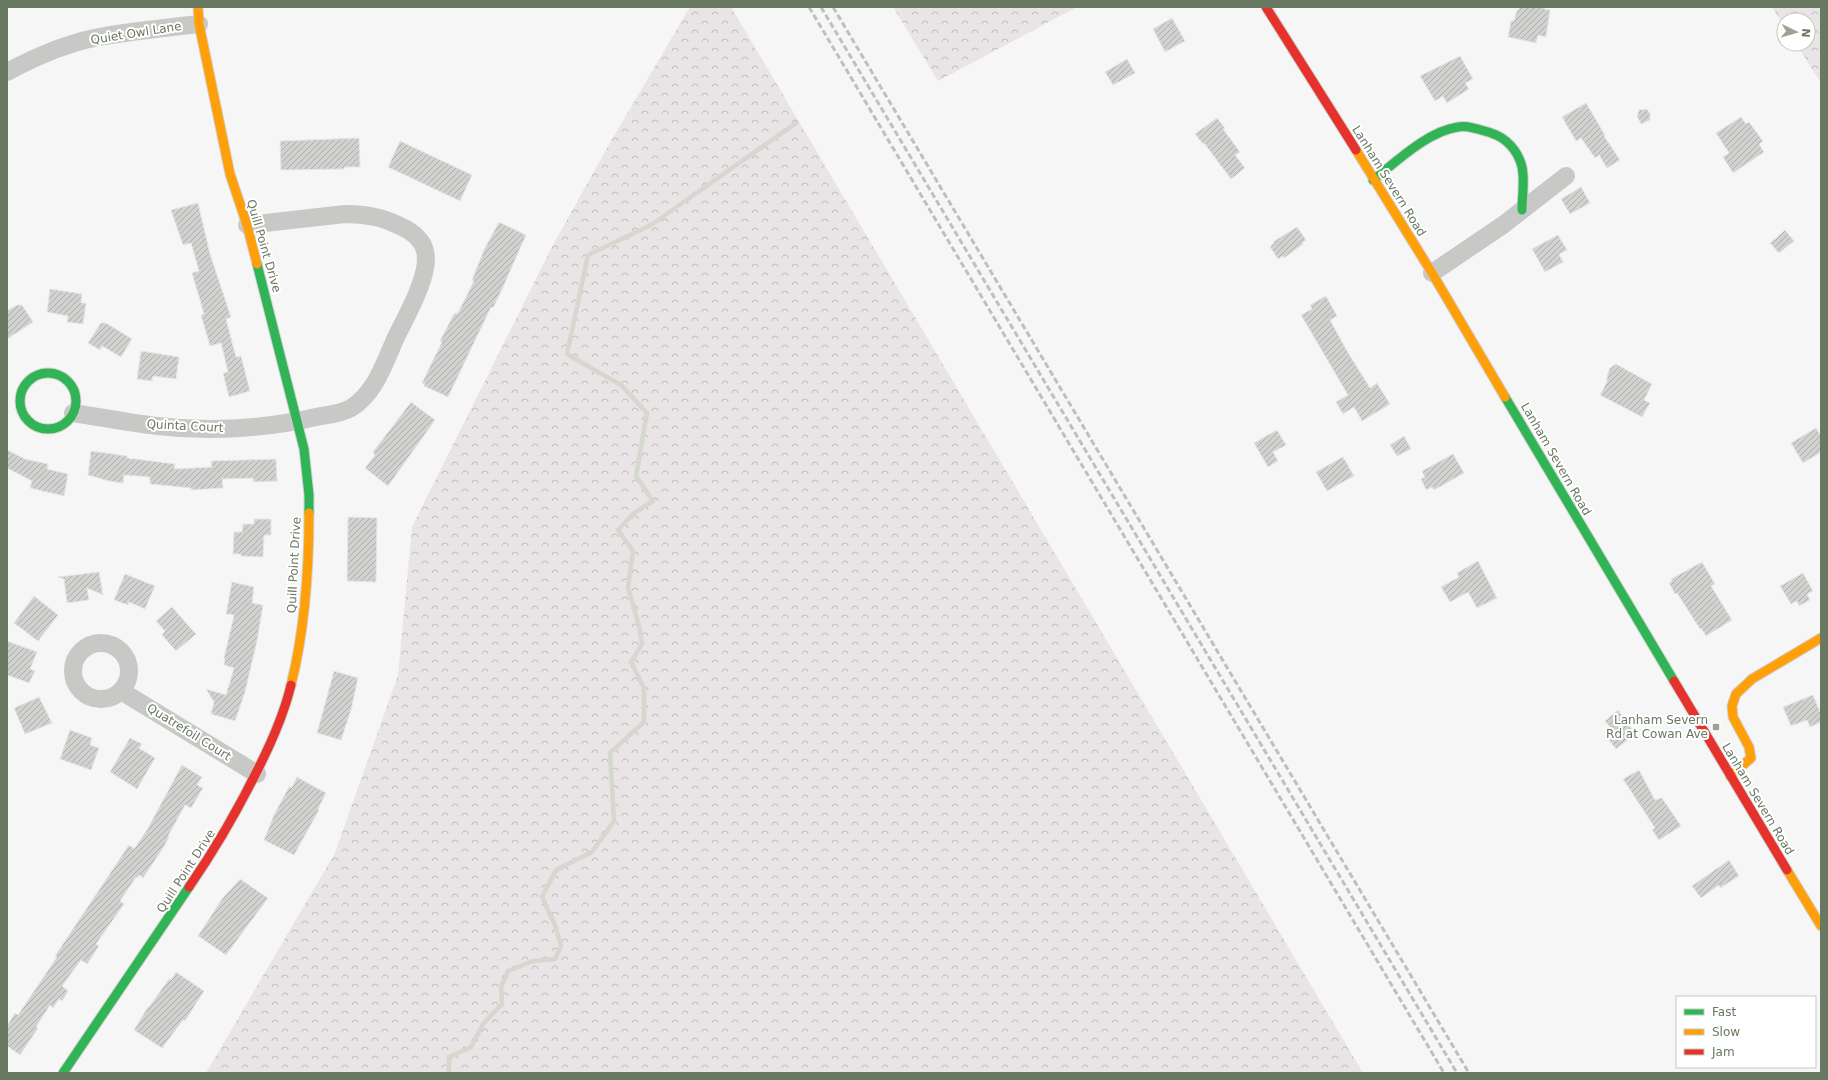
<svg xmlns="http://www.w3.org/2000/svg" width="1828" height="1080" font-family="'DejaVu Sans',sans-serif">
	<defs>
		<pattern id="forest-crowns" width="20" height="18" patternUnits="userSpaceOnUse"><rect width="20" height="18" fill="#e9e4e6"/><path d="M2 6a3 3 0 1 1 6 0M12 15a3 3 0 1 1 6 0" fill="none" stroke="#c1bebe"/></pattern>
		<pattern id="building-hatch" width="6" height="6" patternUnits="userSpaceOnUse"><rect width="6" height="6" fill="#d1d2d0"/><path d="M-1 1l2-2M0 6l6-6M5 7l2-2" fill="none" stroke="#aeafac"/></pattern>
	</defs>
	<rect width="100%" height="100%" fill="#f6f6f6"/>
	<path fill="url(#forest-crowns)" d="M690,7h41l632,1066h-1157l129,-220 63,-178 14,-148 141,-282 58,-104z
		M893,7h184l-139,74z
		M1772,7h49v76l-25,-39h12v-24h-24v6z"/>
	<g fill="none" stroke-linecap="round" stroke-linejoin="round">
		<path stroke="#d4d8ce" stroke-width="4.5" d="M449,1073v-16l22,-10 12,-23 19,-20 -1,-17 7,-16 25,-10 22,-2 6,-13 -6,-21 -13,-28 14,-27 36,-18 22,-31 -4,-68 34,-31v-34l-13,-26 11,-18 -3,-18 -11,-39 5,-36 -15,-21 16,-17 19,-12 -17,-25 11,-63 -26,-28 -54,-31 21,-99 63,-30 145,-102"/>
	</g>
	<path fill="url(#building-hatch)" stroke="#e6e6e6" d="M1519,7h26l-1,2 6,1 -4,27 -8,-2 -2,8 -28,-6 3,-16h3l3,-11h2z
		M1172,18l13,23 -20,11 -12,-23z
		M1460,56l13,23 -8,4 4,6 -22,14 -4,-7 -8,5 -15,-25z
		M1127,59l8,14 -22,12 -8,-13z
		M1586,103l19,32 -1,1 16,24 -13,8 -8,-13 -4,3 -14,-20 -5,3 -14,-24z
		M1647,109l3,5v6l-9,4 -4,-8 2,-6z
		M1741,117l5,7 3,-2 14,19 -4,3 5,8 -31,21 -10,-16 6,-4 -13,-20z
		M1217,118l8,10 -2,1 17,23 -5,3 10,13 -14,11 -27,-36 -1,1 -8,-10z
		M359,138l1,29h-15l-1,2 -63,1 -1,-29z
		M400,141l72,34 -12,26 -72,-34z
		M1581,187l9,16 -20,11 -9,-15z
		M198,203l12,51 21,63 -5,2 10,38 5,-1 9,35 -21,6 -6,-24 5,-1 -7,-29 -11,3 -9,-31 3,-1 -12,-41 7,-2 -8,-28 -8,2 -12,-35z
		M499,222l27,13 -23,52 -10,21 -2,-1 -43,90 -24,-11 1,-2 -3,-1 20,-41 -2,-1 14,-27 4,-1 16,-32 -2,-1 12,-30z
		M1297,227l9,13 -4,3 1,1 -19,14 -1,-2 -5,3 -8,-12 4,-4 -1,-1z
		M1785,230l9,11 -15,12 -9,-10z
		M1558,235l9,15 -8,4 4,8 -18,10 -13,-23z
		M50,289l32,5 -1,9h5l-3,21 -16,-2 1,-6 -21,-4z
		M1326,296l11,20 -7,4 17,31 23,37 7,-5 13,21 -28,17 -8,-14 -11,7 -7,-12 12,-7 -47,-80 11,-6 -2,-4z
		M17,305h5l11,17 -26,17v-28z
		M101,323h5l26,16 -11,18 -19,-11 -2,4 -12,-7z
		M141,351l38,6 -3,22 -23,-3 -1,5 -15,-2z
		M1616,364l36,20 -8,16 6,3 -8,14 -42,-22 7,-13v-6l3,-8z
		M411,402l24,18 -47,66 -23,-18 10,-13 -2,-3z
		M1816,428l5,8v16l-18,11 -12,-20z
		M1277,430l9,15 -13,7 5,9 -10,6 -14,-24z
		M1404,436l7,13 -14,7 -7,-11z
		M7,450l18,9 23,5 -1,5 21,5 -4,22 -34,-8 2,-7 -25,-13z
		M91,451l36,5v2l48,6 -1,5 38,-2 -1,-6 65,-2 1,22 -24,1v-4l-31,1 1,9 -32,2v-2l-41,-4v-7l-26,-2 -1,8 -14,-2 -21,-6z
		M1453,454l11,19 -30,17 -2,-3 -6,3 -5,-11 4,-2 -3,-6z
		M1343,457l11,19 -27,15 -11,-19z
		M348,517l29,1 -1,64 -29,-1z
		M254,519h17v16h-7l-1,22 -22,-1v-2h-8l1,-22h8l1,-8h11z
		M1478,561l19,37 -20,10 -9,-16 -18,10 -9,-15 18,-10 -2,-4z
		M1702,562l13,22 -4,2 21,34 -26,16 -5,-8 -1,1 -23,-36 -2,1 -6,-11 3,-2 -1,-2z
		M99,572l4,23 -16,-7 2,12 -22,3 -3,-24 -6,-2z
		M1803,573l10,18 -6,3 3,6 -11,6 -2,-5 -6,3 -11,-18z
		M125,574l30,12 -10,23 -16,-7 -1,3 -14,-5z
		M232,582l22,5 -2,16 11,2 -6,36 -12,51 -10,29 -24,-7 3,-12 -8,-13 20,6 8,-27 -10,-3 1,-6 -1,-1 10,-43 -8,-1z
		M34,596l24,19 -20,26 -24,-18z
		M172,607l24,27 -20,17 -14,-16 3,-4 -9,-10z
		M7,641l30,11 -7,17 5,2 -6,12 -22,-8z
		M334,671l24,7 -7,32 -10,30 -24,-7z
		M1813,695l8,19v8l-11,5 -3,-7 -16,6 -8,-19z
		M39,697l13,26 -27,11 -11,-26z
		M1618,710l16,22 -6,5 1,2 -13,10 -10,-13 4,-4 -2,-2 3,-2 -6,-7z
		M70,730l22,8 -2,7 9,3 -8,22 -31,-11z
		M130,738l12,6 -3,4 16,10 -18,31 -27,-17z
		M182,765l20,12 -5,8 6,3 -12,20 -6,-3 -17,31 1,1 -6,11 -20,30 -4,-3 -2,3 -1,-1 -16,24 4,3 -28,40 3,2 -12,18 -6,-4 -19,26 6,5 -6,10 -3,-2 -6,9 -3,-3 -14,22 2,1 -18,27 -13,-9v-20l8,-13 3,2 39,-58 -2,-1 74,-111 5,4 13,-19z
		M1639,770l16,30 7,-2 19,28 -22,14 -7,-10 3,-2 -32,-49z
		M297,777l29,16 -8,16 1,1 -25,45 -30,-15 10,-25 15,-28h3z
		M1729,860l10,16 -19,12 -1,-3 -18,13 -9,-12z
		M240,879l28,19 -42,57 -28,-19 24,-37z
		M176,972l28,19 -19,30 -2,-1 -21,28 -28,-18 14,-23h1l20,-28 2,1z"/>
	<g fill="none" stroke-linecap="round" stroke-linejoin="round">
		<g stroke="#d2d3d1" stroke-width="11">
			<path id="fast" d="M1373,180c23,-18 55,-49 85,-53 10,-2 23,3 33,6 16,5 27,18 31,34 3,14 0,29 0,43
				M257,264l47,185 5,46v18
				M20 401a28 28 0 1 1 56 0a28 28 0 1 1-56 0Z
				M1505,397l169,284
				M63,1073l126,-186"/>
		</g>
		<g stroke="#d2d3d1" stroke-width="11">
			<path id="slow" d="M198,7l1,17 31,150 17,51 10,39
				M1356,150l76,123 73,124
				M291,685c14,-56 18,-114 18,-172
				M1730,776l21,-18 -2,-11 -16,-30 -1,-11 4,-12 16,-15 69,-41
				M1787,870l34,56"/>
		</g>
		<g stroke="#d2d3d1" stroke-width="11">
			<path id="jam" d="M1266,7l90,143
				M1674,681l113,189
				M189,887c27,-39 50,-79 71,-122 13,-26 24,-51 31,-80"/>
		</g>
		<path stroke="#c8c9c7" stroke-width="18" d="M7,72c28,-15 60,-29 92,-35 33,-6 67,-9 100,-13
			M1432,273l71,-48 63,-49
			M73,413c28,4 56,10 84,13 51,6 108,3 159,-9 10,-2 25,-3 35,-9 25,-15 34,-47 46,-73 10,-20 34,-62 28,-84 -3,-13 -14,-20 -25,-25 -17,-9 -37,-12 -55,-12l-98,11
			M73 671a28 28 0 1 1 56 0a28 28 0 1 1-56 0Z
			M121,691l136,83"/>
		<use href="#fast" stroke="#30b455" stroke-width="9"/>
		<use href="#slow" stroke="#ff9f0a" stroke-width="9"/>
		<use href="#jam" stroke="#e5322d" stroke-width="9"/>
		<path stroke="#bec0bd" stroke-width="3" stroke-dasharray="6 3" stroke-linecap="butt" d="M809,7l635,1066
			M821,7l636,1066
			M833,7l636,1066"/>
	</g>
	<rect fill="#9aa494" stroke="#fff" stroke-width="1.5" x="1712" y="723" width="8" height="8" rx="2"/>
	<g text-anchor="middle" stroke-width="4" stroke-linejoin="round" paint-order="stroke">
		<g font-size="12" fill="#697860" stroke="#fff">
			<text transform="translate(136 33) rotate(-9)" y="4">Quiet Owl Lane</text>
			<text transform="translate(1389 181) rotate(58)" y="4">Lanham Severn Road</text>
			<text transform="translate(264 246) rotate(74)" y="4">Quill Point Drive</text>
			<text transform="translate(185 426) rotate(3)" y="4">Quinta Court</text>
			<text transform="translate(1556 459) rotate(60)" y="4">Lanham Severn Road</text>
			<text transform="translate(294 565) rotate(-87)" y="4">Quill Point Drive</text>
			<text transform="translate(189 732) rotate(32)" y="4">Quatrefoil Court</text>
			<text transform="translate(1758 799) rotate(59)" y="4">Lanham Severn Road</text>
			<text transform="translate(186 871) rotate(-57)" y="4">Quill Point Drive</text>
		</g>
		<g font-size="12" fill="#697860" stroke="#fff" text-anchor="end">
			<text x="1708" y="724">Lanham Severn<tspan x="1708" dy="14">Rd at Cowan Ave</tspan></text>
		</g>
	</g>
	<rect width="1828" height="1080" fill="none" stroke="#697860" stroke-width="16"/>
	<rect x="1676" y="996" width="140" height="72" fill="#ffffff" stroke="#c3c9bf"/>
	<rect x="1684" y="1009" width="20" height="6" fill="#30b455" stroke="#c3c9bf"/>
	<text x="1712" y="1016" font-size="12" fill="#697860">Fast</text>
	<rect x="1684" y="1029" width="20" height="6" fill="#ff9f0a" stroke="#c3c9bf"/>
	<text x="1712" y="1036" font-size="12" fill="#697860">Slow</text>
	<rect x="1684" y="1049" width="20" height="6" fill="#e5322d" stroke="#c3c9bf"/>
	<text x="1712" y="1056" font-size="12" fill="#697860">Jam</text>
	<g transform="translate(1796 32) rotate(95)"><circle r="19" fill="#ffffff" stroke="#c3c9bf"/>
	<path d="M0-3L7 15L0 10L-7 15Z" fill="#9aa494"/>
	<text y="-6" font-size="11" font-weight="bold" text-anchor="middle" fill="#697860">N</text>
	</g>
</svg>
